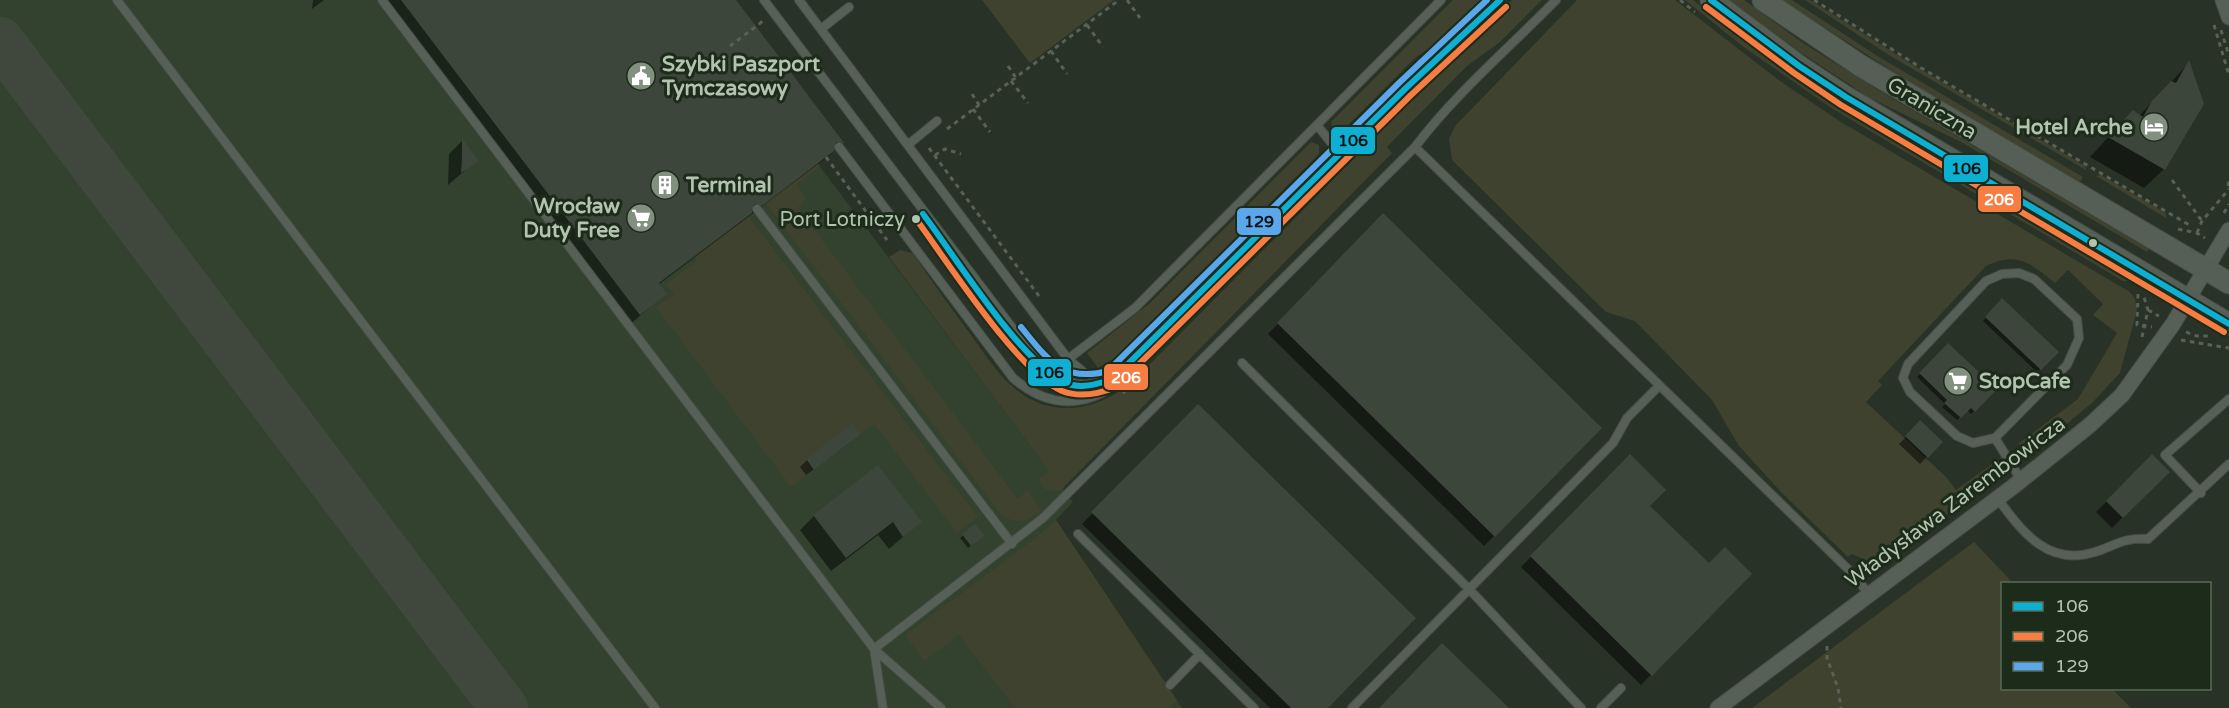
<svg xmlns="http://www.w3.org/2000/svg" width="2229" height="708" font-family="'Varela Round',sans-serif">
	<rect width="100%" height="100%" fill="#293226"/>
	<path fill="#32422e" d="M0,0h736l108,143 -26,21 255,338 -17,18 126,188h-1182z"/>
	<path fill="#3f422e" d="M982,0h132l-84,63z
		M1453,0h33l-32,32 -38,25 -73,73 -5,2 -6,-3 -1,-7z
		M1512,0h30l-42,42 -33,24 -80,81 5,6 -330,336 -6,2 -12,-2 -6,-10 11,-8 -160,-214 11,-7 13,3c18,28 38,55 58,82 14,19 28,42 47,56 37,29 84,18 116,-11z
		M1577,0h98l105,81 61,41 289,170 5,7 2,11 -17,63 -28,30 -55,45 -5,2 -14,-6 60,-45 39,-66 -24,-18 10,-11 -35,-34 -13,13c-25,-20 -37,-32 -69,-17l-108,115 4,4 -16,17 80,75 10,13 36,-26 -1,18 -106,79 -15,1 -18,-8 -4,3 -67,-65 -42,-46 -27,-46 -77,-79 -29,-9 -154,-152 -3,-22 7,-13z
		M1685,0h8l77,60 82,55 278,166h-7l-290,-172 -88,-61z
		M1730,0h14l59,43 80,50 266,156 -2,3 -184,-109 -93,-45 -70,-46z
		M1782,0h10l87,57 204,120 -3,5 -155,-90z
		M1805,0h5l100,63 175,103 1,4 -199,-116z
		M1311,142l8,3v9l-203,203 -18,11 -11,-15 63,-50z
		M818,163l2,3 -23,18 9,15 -8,9 219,290 11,-7 14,19c-13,13 -29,16 -43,2l-233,-309z
		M2101,175l65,38v5l-70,-42z
		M748,216l230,301 -21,16 -83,-109 -13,10 -9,-10 -46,35 8,11 -23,17 -135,-180 18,-13 -8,-10 31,-23 -3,-4z
		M1056,520l121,180 -6,8h-156l-56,-73 -35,26 -19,-26 128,-95z
		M1974,542l39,41 -11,1v104l110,1 19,19h-379z"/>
	<path fill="#0007" d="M313,0h11l-12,9z
		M380,0h354l108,143 -12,12 -172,130 7,9 -38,33z
		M2189,63l-25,106 -20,19 -54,-31 23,-25 26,-16z
		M462,141l15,19 -29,25 1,-31z
		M1383,215l217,213 -116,118 -216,-212z
		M2002,300l54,52 -19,20 -54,-51z
		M1948,345l47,44 -24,25 -4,-4 -10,10 -15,-13 3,-3 -28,-27z
		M1198,406l128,302h-56l-188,-184z
		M1920,423l21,19 -21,22 -21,-20z
		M852,441l-46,34 -6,-8 7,-7z
		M1630,456l18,50 61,59 41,9 -109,111 -120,-118z
		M2152,456l16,16 -56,56 -16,-16z
		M814,516l106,6 -31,27 -11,-14 -47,36 -31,-41z
		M975,526l5,13 -12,9 -8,-10z"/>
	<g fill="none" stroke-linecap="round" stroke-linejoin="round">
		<path stroke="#40483e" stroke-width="48" d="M0,41l504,667"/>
	</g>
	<path fill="#3d463b" d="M401,0h335l108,143 -8,-1 -2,9 -72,55 -8,-2 -2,9 -93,70 8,11 -27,21z
		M2189,60l15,44 -39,66 -57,-33 25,-27 10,7 9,-16 19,-20 5,2z
		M462,138l17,23 -18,12 1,-16z
		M1383,213l219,215 -107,109 -218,-214z
		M2002,298l57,54 -18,18 -56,-53z
		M1948,343l49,46 -22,23 -4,-4 -10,10 -17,-15 3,-3 -28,-27z
		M1198,404l218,214 -88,90h-37l-200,-196z
		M1920,420l23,22 -15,16 -23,-22z
		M852,423l9,11 -47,36 -8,-11z
		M1630,454l36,36 -16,16 25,24 34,33 16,-16 27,27 -100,102 -122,-120z
		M2152,454l18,18 -47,46 -17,-17z
		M878,465l44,57 -19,15 -10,-15 -47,36 -33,-43z
		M975,524l10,12 -14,10 -9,-12z
		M1442,643l67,65h-130z"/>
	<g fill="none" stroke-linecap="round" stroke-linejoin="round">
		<g stroke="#454d44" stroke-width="10">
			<path id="lane" d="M117,0l538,708
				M382,0l492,649 67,59
				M764,0l275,363c24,21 43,27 73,17
				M799,0l269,359 18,15 23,5
				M821,29l28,-22
				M1317,125l23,29
				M909,144l28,-23
				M839,147l174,231c26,23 57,31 89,15l303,-304 95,-89
				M1415,147l436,425 18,22
				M757,209l255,335
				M2019,273l15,6 43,40 2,19 -12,27 -72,73 -22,5 -16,-7 -47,-44 -7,-14 5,-14 78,-83 16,-7z
				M1068,359l67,-51 306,-308
				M1242,363l227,226 112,119
				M1995,438l26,42
				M2201,493l-36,-38 64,-56
				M1997,498c25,33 50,69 98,54 21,-7 30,-15 53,-13l81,-75
				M1078,534l176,174
				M874,649l169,-131 372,-371c41,-54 93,-98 141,-147
				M874,649l9,59
				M1170,685l30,-31
				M1352,708l261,-265 14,-25 32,-32
				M1601,708l20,-20"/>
		</g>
		<g stroke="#454d44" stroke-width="17">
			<path id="street" d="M2223,0l6,17
				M1718,708l296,-222 76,-61 32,-30 51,-71 56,-94"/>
		</g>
		<g stroke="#454d44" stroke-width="23">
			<path id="secondary" d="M1711,0l88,66 47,31 383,227
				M1763,0l98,66 368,217"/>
		</g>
		<path stroke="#596156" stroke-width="3" stroke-dasharray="4.5 4.5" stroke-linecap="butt" d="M1127,0l13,18
			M1680,0l15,12
			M1814,0l109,69 268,157
			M1087,25l16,22
			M2214,25l15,50
			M2221,30l8,26
			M730,46l33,-25
			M1051,51l16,23
			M1008,66l8,12
			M1011,81l17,22
			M972,94l7,11
			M973,109l17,23
			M947,129l172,-129
			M929,148l110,148
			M935,155l10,-6 16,5
			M826,157l61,83
			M2172,180l30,41
			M2228,186l1,-6
			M2224,213l5,-9
			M2178,229l19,4 8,5
			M2197,233l5,-12 27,-32
			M2138,294l-1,31 15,2
			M2148,310l11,6
			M2186,332l11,4h14
			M2142,337l6,-27 -5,-16
			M2181,340l48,8
			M1122,390l6,7
			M1827,646v12l11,30 3,20"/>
		<use href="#lane" stroke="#576056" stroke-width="8"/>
		<use href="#street" stroke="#576056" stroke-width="15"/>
		<use href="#secondary" stroke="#565f55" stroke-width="21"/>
		<g stroke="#1d2c1a" stroke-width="10">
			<path id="bus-1" d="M1711,0l88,66 47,31 383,227
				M923,214c32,42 96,146 141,168 15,8 34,2 49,-3l292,-290 95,-89"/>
		</g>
		<g stroke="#1d2c1a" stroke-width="10">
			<path id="bus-2" d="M1706,7l88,66 47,32 383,227
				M916,219c31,42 102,153 146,172 18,7 37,3 54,-4l295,-292 95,-88"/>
		</g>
		<g stroke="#1d2c1a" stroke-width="10">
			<path id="bus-3" d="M1021,327c27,33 42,56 87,44l291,-288 88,-83"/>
		</g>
		<use href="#bus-1" stroke="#0dafd3" stroke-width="6"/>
		<use href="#bus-2" stroke="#f77d43" stroke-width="6"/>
		<use href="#bus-3" stroke="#5aa8eb" stroke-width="6"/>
	</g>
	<defs>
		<g id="civic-disc" transform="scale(1.5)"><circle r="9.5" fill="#82917f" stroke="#1d2c1a"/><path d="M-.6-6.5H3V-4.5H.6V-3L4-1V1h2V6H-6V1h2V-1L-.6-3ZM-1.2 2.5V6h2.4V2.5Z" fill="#fff"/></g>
		<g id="hotel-disc" transform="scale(1.5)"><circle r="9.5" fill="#82917f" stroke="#1d2c1a"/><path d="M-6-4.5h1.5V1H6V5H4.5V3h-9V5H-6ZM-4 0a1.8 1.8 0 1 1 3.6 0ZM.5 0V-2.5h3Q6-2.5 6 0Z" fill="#fff"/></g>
		<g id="building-disc" transform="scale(1.5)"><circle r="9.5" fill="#82917f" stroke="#1d2c1a"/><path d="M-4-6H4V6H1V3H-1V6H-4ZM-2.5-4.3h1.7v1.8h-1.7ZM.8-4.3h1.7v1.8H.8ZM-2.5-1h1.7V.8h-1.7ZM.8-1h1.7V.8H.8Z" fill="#fff"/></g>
		<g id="supermarket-disc" transform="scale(1.5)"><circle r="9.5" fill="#82917f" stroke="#1d2c1a"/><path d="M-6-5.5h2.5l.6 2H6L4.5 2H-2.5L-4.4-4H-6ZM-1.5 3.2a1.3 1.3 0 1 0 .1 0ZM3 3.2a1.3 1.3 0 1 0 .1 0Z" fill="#fff"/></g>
	</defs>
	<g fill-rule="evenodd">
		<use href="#civic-disc" x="641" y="76"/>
		<use href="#hotel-disc" x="2154" y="127"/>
		<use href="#building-disc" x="665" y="185"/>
		<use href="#supermarket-disc" x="641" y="218"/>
		<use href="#supermarket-disc" x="1958" y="381"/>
	</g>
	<g fill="#b2c4af" stroke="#1d2c1a" stroke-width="2">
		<circle cx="916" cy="219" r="5"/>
		<circle cx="2093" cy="243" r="5"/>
	</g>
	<g text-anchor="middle" stroke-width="6" stroke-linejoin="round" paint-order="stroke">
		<g font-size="20" fill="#b2c4af" stroke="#1d2c1a" text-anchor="end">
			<text x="905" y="226">Port Lotniczy</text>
		</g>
		<g font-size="21" font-weight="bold" fill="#b2c4af" stroke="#1d2c1a" text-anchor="start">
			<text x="662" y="71">Szybki Paszport<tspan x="662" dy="24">Tymczasowy</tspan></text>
			<text x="2133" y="134" text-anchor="end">Hotel Arche</text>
			<text x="686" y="192">Terminal</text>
			<text x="620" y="213" text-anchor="end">Wrocław<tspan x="620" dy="24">Duty Free</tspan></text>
			<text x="1979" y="388">StopCafe</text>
		</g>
		<g font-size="21" fill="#b2c4af" stroke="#1d2c1a">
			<text transform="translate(1932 108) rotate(31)" y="7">Graniczna</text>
			<text transform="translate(1955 502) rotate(-37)" y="7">Władysława Zarembowicza</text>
		</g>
	</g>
	<g stroke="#1d2c1a" stroke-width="2">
		<rect x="1330" y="126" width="46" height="29" rx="6" fill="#0dafd3"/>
		<rect x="1943" y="154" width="46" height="29" rx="6" fill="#0dafd3"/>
		<rect x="1977" y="185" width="45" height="28" rx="6" fill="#f77d43"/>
		<rect x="1236" y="207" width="46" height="29" rx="6" fill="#5aa8eb"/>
		<rect x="1027" y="358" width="45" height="29" rx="6" fill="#0dafd3"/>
		<rect x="1103" y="363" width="46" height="28" rx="6" fill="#f77d43"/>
	</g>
	<g font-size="16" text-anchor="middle" font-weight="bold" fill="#fff">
		<text x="1999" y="205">206</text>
		<text x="1126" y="383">206</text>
	</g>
	<g font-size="16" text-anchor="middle" font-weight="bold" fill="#111">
		<text x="1353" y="146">106</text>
		<text x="1966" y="174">106</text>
		<text x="1259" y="227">129</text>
		<text x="1049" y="378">106</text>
	</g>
	<rect x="2001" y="582" width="210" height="108" fill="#1d2c1a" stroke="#596956" stroke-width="1.5"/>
	<rect x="2013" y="602" width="30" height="9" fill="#0dafd3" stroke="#596956" stroke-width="1.5"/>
	<text x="2055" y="612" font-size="18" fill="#b2c4af">106</text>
	<rect x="2013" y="632" width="30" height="9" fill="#f77d43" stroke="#596956" stroke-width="1.5"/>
	<text x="2055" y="642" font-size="18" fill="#b2c4af">206</text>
	<rect x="2013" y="662" width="30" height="9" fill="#5aa8eb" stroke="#596956" stroke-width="1.5"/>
	<text x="2055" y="672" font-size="18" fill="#b2c4af">129</text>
</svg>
